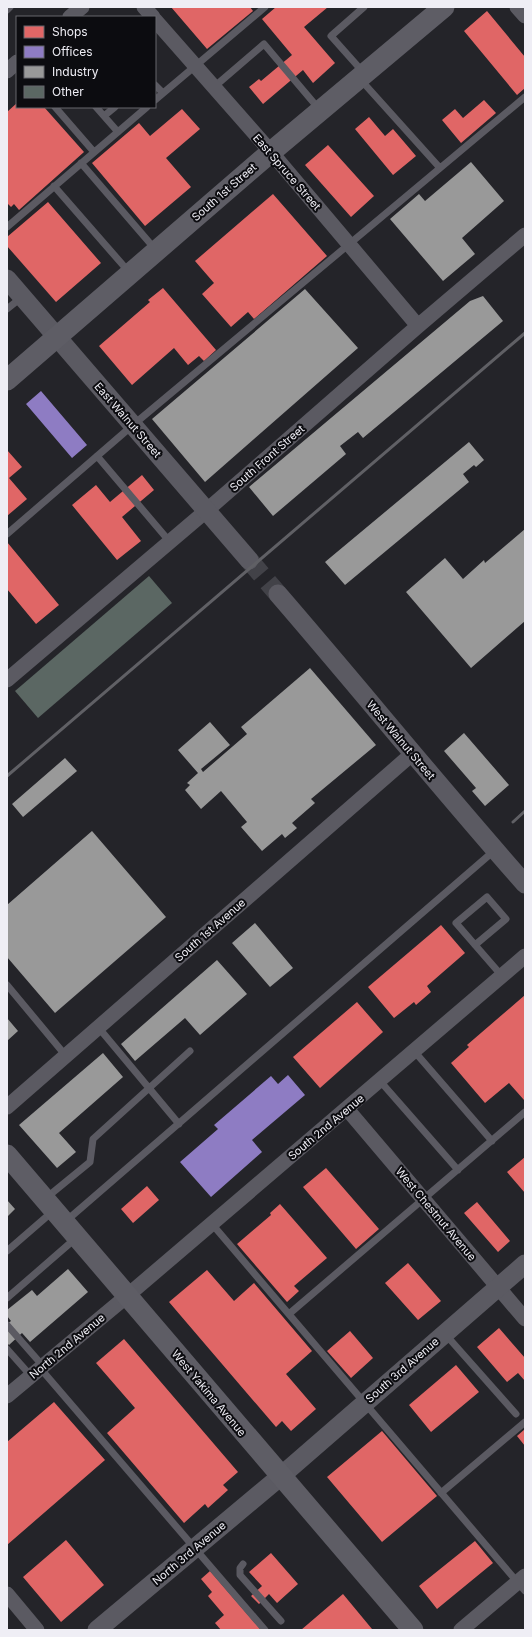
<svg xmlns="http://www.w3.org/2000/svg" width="532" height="1637" font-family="Inter,sans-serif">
	<rect width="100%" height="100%" fill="#242429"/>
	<path fill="#e06666" d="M171,7h79l3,4 -46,38z
		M276,7h52l-24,20 31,36 -22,20 -10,-13 -40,34 -14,-17 10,-8 2,2 31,-26 -30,-36z
		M487,11l38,46v31l-8,7 -53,-64z
		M484,100l12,13 -35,30 -19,-23 13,-11 8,9z
		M17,103v4h27l40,45 -65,58 -5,-6 -3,3 -4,-4v-91z
		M182,109l18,20 -34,29 25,29 -46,39 -53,-63 47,-40 11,13z
		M369,117l16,19 8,-7 23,27 -23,19 -38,-46z
		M328,145l46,51 -23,21 -46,-52z
		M273,194l54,62 -73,63 -6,-7 -17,15 -29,-33 12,-11 -19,-22z
		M48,202l53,61 -45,39 -49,-56v-9z
		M163,288l53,62 -12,11 -5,-5 -11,9 -14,-17 -42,37 -33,-39 51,-44 -2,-2z
		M7,450l15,17 -13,11 18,21 -20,17z
		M142,475l12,15 -32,27 19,24 -24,19 -45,-55 24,-20 14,17z
		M7,542l52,63 -23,19 -29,-35z
		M441,925l24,28 -38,33 4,6 -15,13 -2,-3 -20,16 -26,-31z
		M525,995v104l-1,1 -15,-17 -24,20 -34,-40 18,-16 -2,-2z
		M357,1002l26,30 -63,56 -27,-31z
		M525,1157v36l-18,-21z
		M326,1168l53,61 -23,20 -53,-62z
		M147,1186l12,14 -26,23 -12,-14z
		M477,1202l33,39 -12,11 -34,-39z
		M280,1204l47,54 -33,28 5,5 -12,11 -50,-58 34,-29 -1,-2z
		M408,1263l33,38 -23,19 -33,-37z
		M207,1270l27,31 20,-18 58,68 -26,23 30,35 -25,22 -9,-10 -6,6 -107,-125z
		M499,1328l26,30v23l-7,-8 -11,9 -30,-35z
		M350,1331l23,27 -22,20 -24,-27z
		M124,1339l114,133 -15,13 5,5 -20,18 -3,-4 -21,19 -77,-90 28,-25 -39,-45z
		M456,1365l23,27 -48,40 -22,-27z
		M54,1402l51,58 -98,85v-103z
		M525,1429v17l-8,-10z
		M382,1431l55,65 -55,46 -55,-65z
		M66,1540l38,45 -43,37 -38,-45z
		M475,1541l18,22 -56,46 -18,-23z
		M271,1553l27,31 -21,19 -8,-9 -10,10 -8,-8 11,-10 -13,-14z
		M210,1571l51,59h-40l-6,-7 9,-8 -16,-19 4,-4 -11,-13z
		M343,1594l29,35 -1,1h-70z"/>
	<path fill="#8e7cc3" d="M41,391l46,54 -15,13 -46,-54z
		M288,1075l17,20 -53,45 10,12 -51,45 -31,-35 38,-33 -4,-4 57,-49 7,8z"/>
	<path fill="#999" d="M471,162l33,39 -42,37 13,16 -32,27 -53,-62 29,-25 6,7z
		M305,289l53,59 -153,134 -53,-63z
		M483,296l20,25 -140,117 -5,-6 -18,14 6,8 -73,62 -24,-29 221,-186z
		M469,442l15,18 -8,7 -2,-2 -11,9 6,8 -124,103 -20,-23z
		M525,529v92l-54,47 -65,-76 39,-34 18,21 21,-19 1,3z
		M310,668l66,77 -65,54 4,4 -23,20 5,5 -12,10 -3,-4 -20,17 -21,-24 6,-5 -26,-31 -20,18 -16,-19 5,-5 -3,-2 11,-10 -20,-23 32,-28 20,23 -29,24 2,3 44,-38 -6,-7z
		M464,733l45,52 -24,21 -13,-15 4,-3 -32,-37z
		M65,758l12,13 -54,46 -11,-13z
		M92,831l74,86 -111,96 -48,-56v-52z
		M255,923l38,45 -23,19 -38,-44z
		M217,960l30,34 -47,41 -15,-17 -50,43 -14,-17z
		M7,1018l11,13 -11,10z
		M103,1053l20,24 -64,56 17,19 -19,16 -38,-43z
		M7,1200l8,9 -8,8z
		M68,1269l20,23 -58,50 -8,-9 -13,12 -2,-2v-19l4,-3 -4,-5v-6l25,-20 5,6z"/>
	<path fill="#5b6763" d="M149,576l23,27 -134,115 -23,-27z"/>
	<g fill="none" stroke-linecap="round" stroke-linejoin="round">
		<path stroke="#424248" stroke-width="19" stroke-dasharray="19 10" stroke-linecap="butt" d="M249,560l29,34"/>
		<path stroke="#5b5a62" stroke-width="7" d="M7,10l3,-3
			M363,72l-32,-36 33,-29
			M360,79l80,89
			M155,85l8,8
			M214,87l50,-43 55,65
			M155,100l110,-93
			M55,107l39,45
			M96,107l22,25
			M104,116l11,-9
			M81,163l74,86
			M54,186l75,86
			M7,227l140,-120
			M7,309l15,-12
			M97,456l73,86
			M7,534l126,-109 392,-328
			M475,945l31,-26 -19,-22 -31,26 46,53
			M7,985l59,71
			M98,1027l81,97
			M414,1051l78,90
			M380,1081l78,89
			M46,1198l44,-36 3,-23 97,-88
			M66,1221l429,-371
			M212,1224l313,367
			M7,1251l45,-39
			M7,1298l69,-60
			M289,1314l236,-202
			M7,1325l36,41
			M446,1335l70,79
			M7,1349l24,27
			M40,1368l225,262
			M441,1493l84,-71
			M243,1564l-3,4v7l41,46"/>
		<path stroke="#5b5a62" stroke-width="15" d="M144,7l9,10
			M517,7l8,9
			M70,17l12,-10
			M155,20l116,132 147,174
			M7,71l10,-9
			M7,680l199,-169 212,-185 107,-91
			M7,1107l405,-353
			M347,1109l178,210
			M7,1396l120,-100 398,-340
			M7,1594l30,36
			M461,1630l64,-54"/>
		<path stroke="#5b5a62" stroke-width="19" d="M7,279l242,281
			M278,594c83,96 163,195 247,290
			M97,1630l184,-154 244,-212"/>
		<path stroke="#5e5d65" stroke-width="21" d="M7,380l264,-228 173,-145
			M7,1155l406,475"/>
		<path stroke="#606065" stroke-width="3" d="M7,776l518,-443
			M513,822l12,-11"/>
	</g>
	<g text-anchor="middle" stroke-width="4" stroke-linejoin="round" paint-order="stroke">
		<g font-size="11" fill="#efeef5" stroke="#0c0c10">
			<text transform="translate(287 172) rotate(49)" y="4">East Spruce Street</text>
			<text transform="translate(224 192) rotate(-41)" y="4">South 1st Street</text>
			<text transform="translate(128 420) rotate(49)" y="4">East Walnut Street</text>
			<text transform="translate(267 458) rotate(-41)" y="4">South Front Street</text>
			<text transform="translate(401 740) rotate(50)" y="4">West Walnut Street</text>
			<text transform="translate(210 930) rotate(-41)" y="4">South 1st Avenue</text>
			<text transform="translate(326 1127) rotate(-40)" y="4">South 2nd Avenue</text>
			<text transform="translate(436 1214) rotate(50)" y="4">West Chestnut Avenue</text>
			<text transform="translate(67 1346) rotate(-40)" y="4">North 2nd Avenue</text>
			<text transform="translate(402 1370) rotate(-41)" y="4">South 3rd Avenue</text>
			<text transform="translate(209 1393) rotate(50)" y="4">West Yakima Avenue</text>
			<text transform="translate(189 1553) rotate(-40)" y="4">North 3rd Avenue</text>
		</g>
	</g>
	<rect width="532" height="1637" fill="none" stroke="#efeef5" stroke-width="16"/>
	<rect x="16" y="16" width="140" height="92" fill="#0c0c10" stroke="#67666c"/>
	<rect x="24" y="26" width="20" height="12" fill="#e06666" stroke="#67666c"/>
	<text x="52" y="36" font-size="12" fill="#efeef5">Shops</text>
	<rect x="24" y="46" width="20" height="12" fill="#8e7cc3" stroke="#67666c"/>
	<text x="52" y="56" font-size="12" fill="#efeef5">Offices</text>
	<rect x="24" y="66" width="20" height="12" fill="#999999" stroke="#67666c"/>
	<text x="52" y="76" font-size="12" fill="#efeef5">Industry</text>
	<rect x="24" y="86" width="20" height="12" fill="#5b6763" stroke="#67666c"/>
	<text x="52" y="96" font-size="12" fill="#efeef5">Other</text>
</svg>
